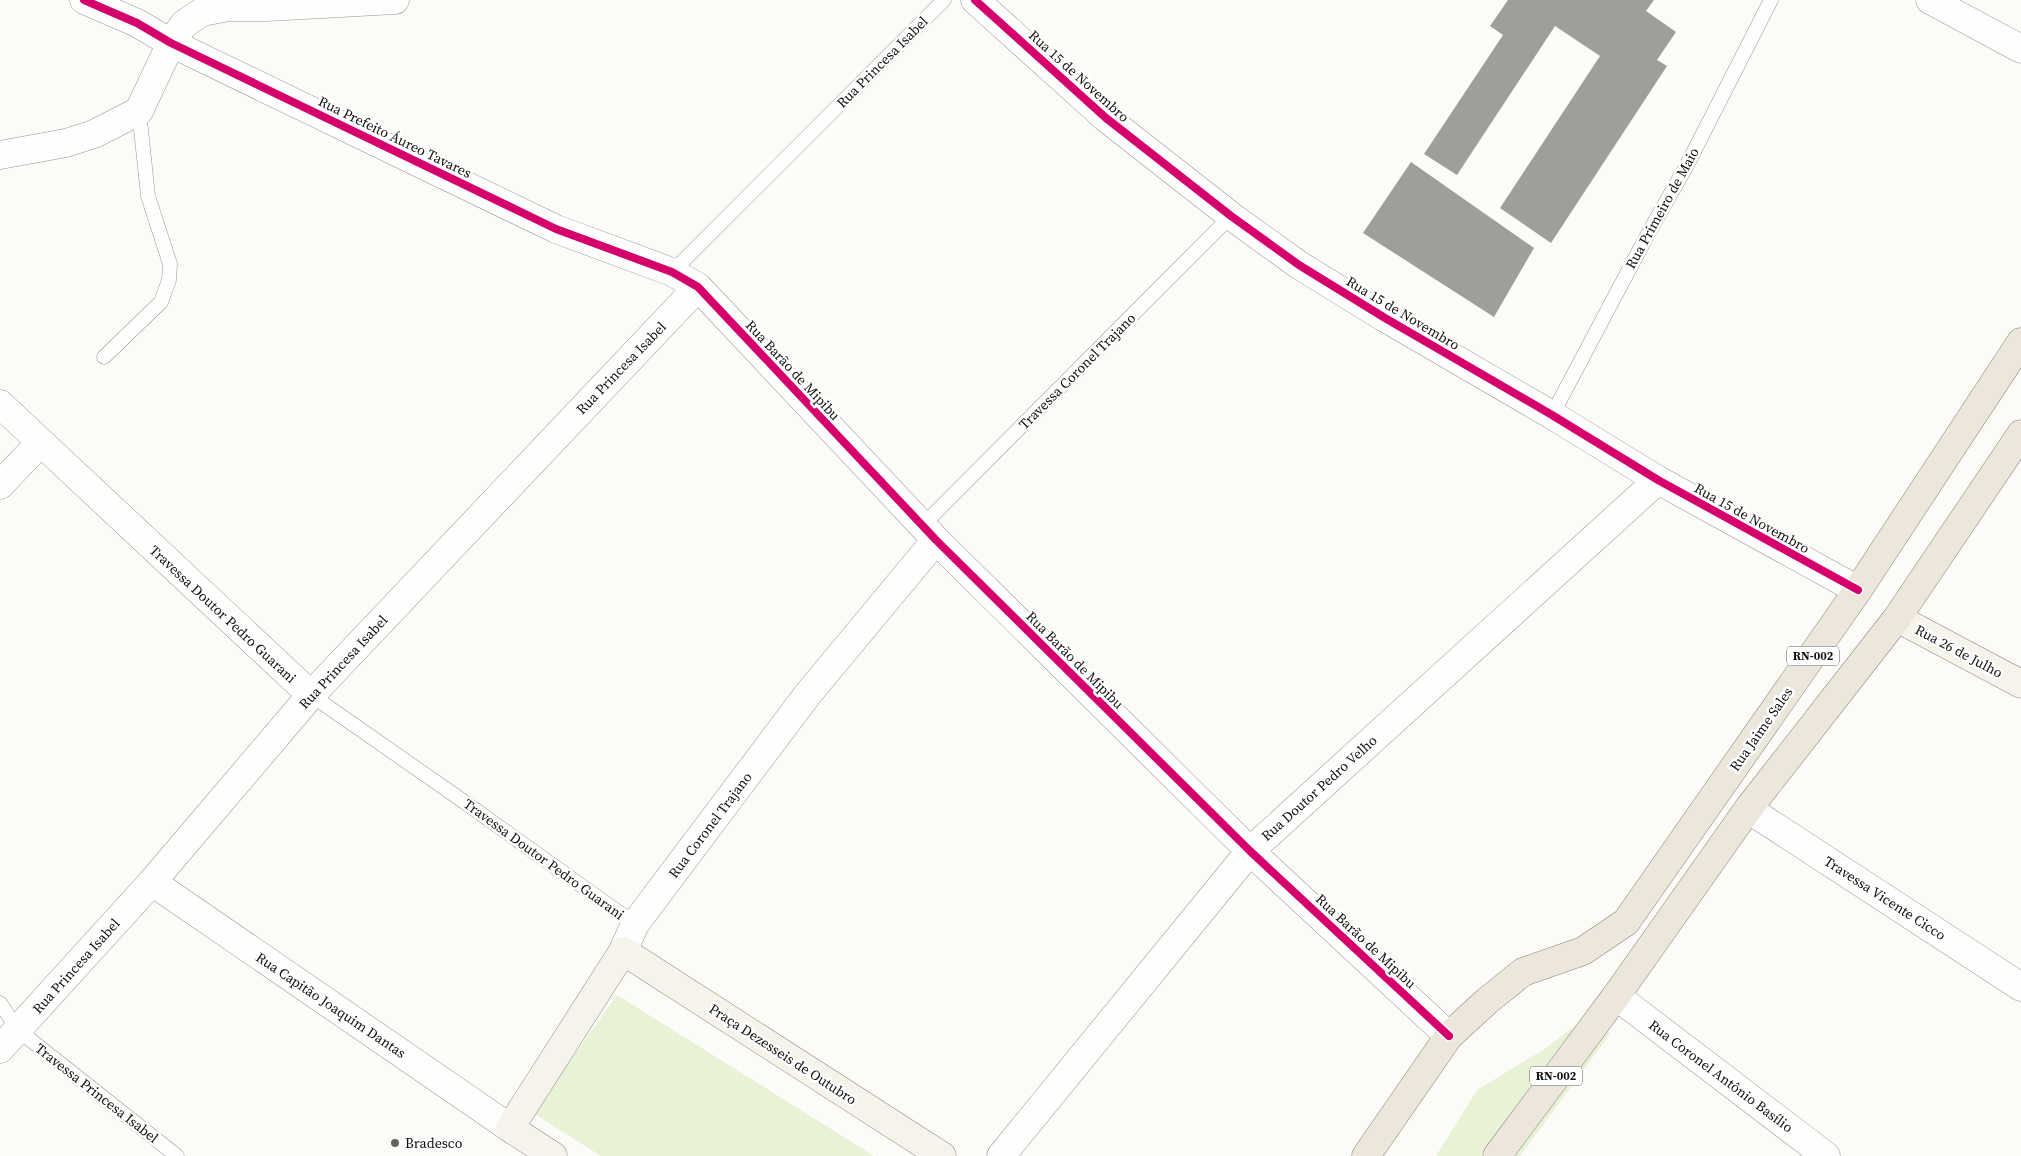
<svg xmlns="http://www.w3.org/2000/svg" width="2021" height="1156" font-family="'Source Serif 4',serif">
	<rect width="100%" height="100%" fill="#fcfbf7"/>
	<path fill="#e8f2d7" d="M617,995l257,161h-273l-68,-43z
		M1588,1016l22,18 -90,122h-84l41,-66 66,-40z"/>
	<path fill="#a09e9b" d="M1508,0h146l-8,11 30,21 -19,28 10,6 -116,177 -51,-35 100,-152 -45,-30 -98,149 -33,-21 79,-119 -13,-9z
		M1411,162l123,86 -40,69 -131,-84z"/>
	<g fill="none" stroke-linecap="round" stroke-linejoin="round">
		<g stroke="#969694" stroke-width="15">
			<path id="lane" d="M672,272l272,-272
				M104,357l57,-55 8,-22 1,-16 -22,-68 -9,-85
				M1552,415l97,-183 38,-67 84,-165
				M922,526l309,-310
				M311,695l152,106 172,123
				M0,1003l18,27 159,126"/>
		</g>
		<g stroke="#969694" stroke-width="29">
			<path id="street" d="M84,0l53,23 34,20 385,186 116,43 26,15 238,253 314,311 199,185
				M975,0l131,118 125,98 68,49 86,53 167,97 106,65 200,110
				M1930,0l91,49
				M0,155l66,-12 28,-9 45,-23 32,-68 13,-19 18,-12 27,-5h38l128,-7
				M0,404l311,291
				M0,485l40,-42
				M1748,809l273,178
				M152,882l358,246
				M623,951l12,-27 173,-230 128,-154
				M1616,996l210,160
				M0,1049l152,-167 159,-187 387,-408
				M1001,1156l249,-305 408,-371"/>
		</g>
		<g stroke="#8d8c8b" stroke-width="29">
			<path id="secondary" d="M1897,618l124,66
				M553,1156l-43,-28 113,-177 319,205"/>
		</g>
		<g stroke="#848381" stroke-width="29">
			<path id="primary" d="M1366,1156l83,-120 38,-35 36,-29 60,-21 43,-29 232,-332 163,-248
				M1497,1156l119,-160 132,-187 149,-191 124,-184"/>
		</g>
		<use href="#lane" stroke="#fffefe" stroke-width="14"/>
		<use href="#street" stroke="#fffefe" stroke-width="28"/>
		<use href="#secondary" stroke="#f6f3eb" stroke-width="28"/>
		<use href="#primary" stroke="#ede7db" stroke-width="28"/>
		<g stroke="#fff" stroke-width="11">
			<path id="cycleway" d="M84,0l53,23 34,20 385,186 116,43 26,15 238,253 314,311 199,185
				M975,0l131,118 125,98 68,49 86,53 167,97 106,65 200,110"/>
		</g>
		<use href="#cycleway" stroke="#d6006c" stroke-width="8"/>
	</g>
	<circle fill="#636261" stroke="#fff" stroke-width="2" cx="395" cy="1143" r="5"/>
	<g text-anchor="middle" stroke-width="5" stroke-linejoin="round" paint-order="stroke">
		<g fill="#fff" stroke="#585858" stroke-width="1">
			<rect x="1787" y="646.5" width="52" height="19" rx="4"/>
			<rect x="1530" y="1066.5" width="52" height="19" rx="4"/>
		</g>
		<g font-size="12" font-weight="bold" fill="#101010">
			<text x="1813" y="660">RN-002</text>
			<text x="1556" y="1080">RN-002</text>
		</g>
		<g font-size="14" fill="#101010" stroke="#fff">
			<text transform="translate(882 62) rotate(-45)" y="5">Rua Princesa Isabel</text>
			<text transform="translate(1079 76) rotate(42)" y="5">Rua 15 de Novembro</text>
			<text transform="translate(395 137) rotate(26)" y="5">Rua Prefeito Áureo Tavares</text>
			<text transform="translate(1662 208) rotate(-61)" y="5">Rua Primeiro de Maio</text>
			<text transform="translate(1403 313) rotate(31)" y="5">Rua 15 de Novembro</text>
			<text transform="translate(621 368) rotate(-46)" y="5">Rua Princesa Isabel</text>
			<text transform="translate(793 370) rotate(47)" y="5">Rua Barão de Mipibu</text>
			<text transform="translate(1077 371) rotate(-45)" y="5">Travessa Coronel Trajano</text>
			<text transform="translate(1752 518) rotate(29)" y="5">Rua 15 de Novembro</text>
			<text transform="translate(223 614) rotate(43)" y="5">Travessa Doutor Pedro Guarani</text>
			<text transform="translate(1959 651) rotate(28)" y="5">Rua 26 de Julho</text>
			<text transform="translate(1075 660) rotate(45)" y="5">Rua Barão de Mipibu</text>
			<text transform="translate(343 662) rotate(-47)" y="5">Rua Princesa Isabel</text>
			<text transform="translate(1761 729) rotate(-55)" y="5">Rua Jaime Sales</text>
			<text transform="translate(1319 788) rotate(-42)" y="5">Rua Doutor Pedro Velho</text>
			<text transform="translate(710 825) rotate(-53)" y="5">Rua Coronel Trajano</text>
			<text transform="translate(544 859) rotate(36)" y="5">Travessa Doutor Pedro Guarani</text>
			<text transform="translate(1885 898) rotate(33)" y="5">Travessa Vicente Cicco</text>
			<text transform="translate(1366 941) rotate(43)" y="5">Rua Barão de Mipibu</text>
			<text transform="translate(76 966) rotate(-48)" y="5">Rua Princesa Isabel</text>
			<text transform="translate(331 1005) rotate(34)" y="5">Rua Capitão Joaquim Dantas</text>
			<text transform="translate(783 1054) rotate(33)" y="5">Praça Dezesseis de Outubro</text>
			<text transform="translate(1721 1076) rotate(37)" y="5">Rua Coronel Antônio Basílio</text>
			<text transform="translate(97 1093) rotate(38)" y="5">Travessa Princesa Isabel</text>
		</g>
		<g font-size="14" fill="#101010" stroke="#fff" text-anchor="start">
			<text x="405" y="1148">Bradesco</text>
		</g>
	</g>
</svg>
